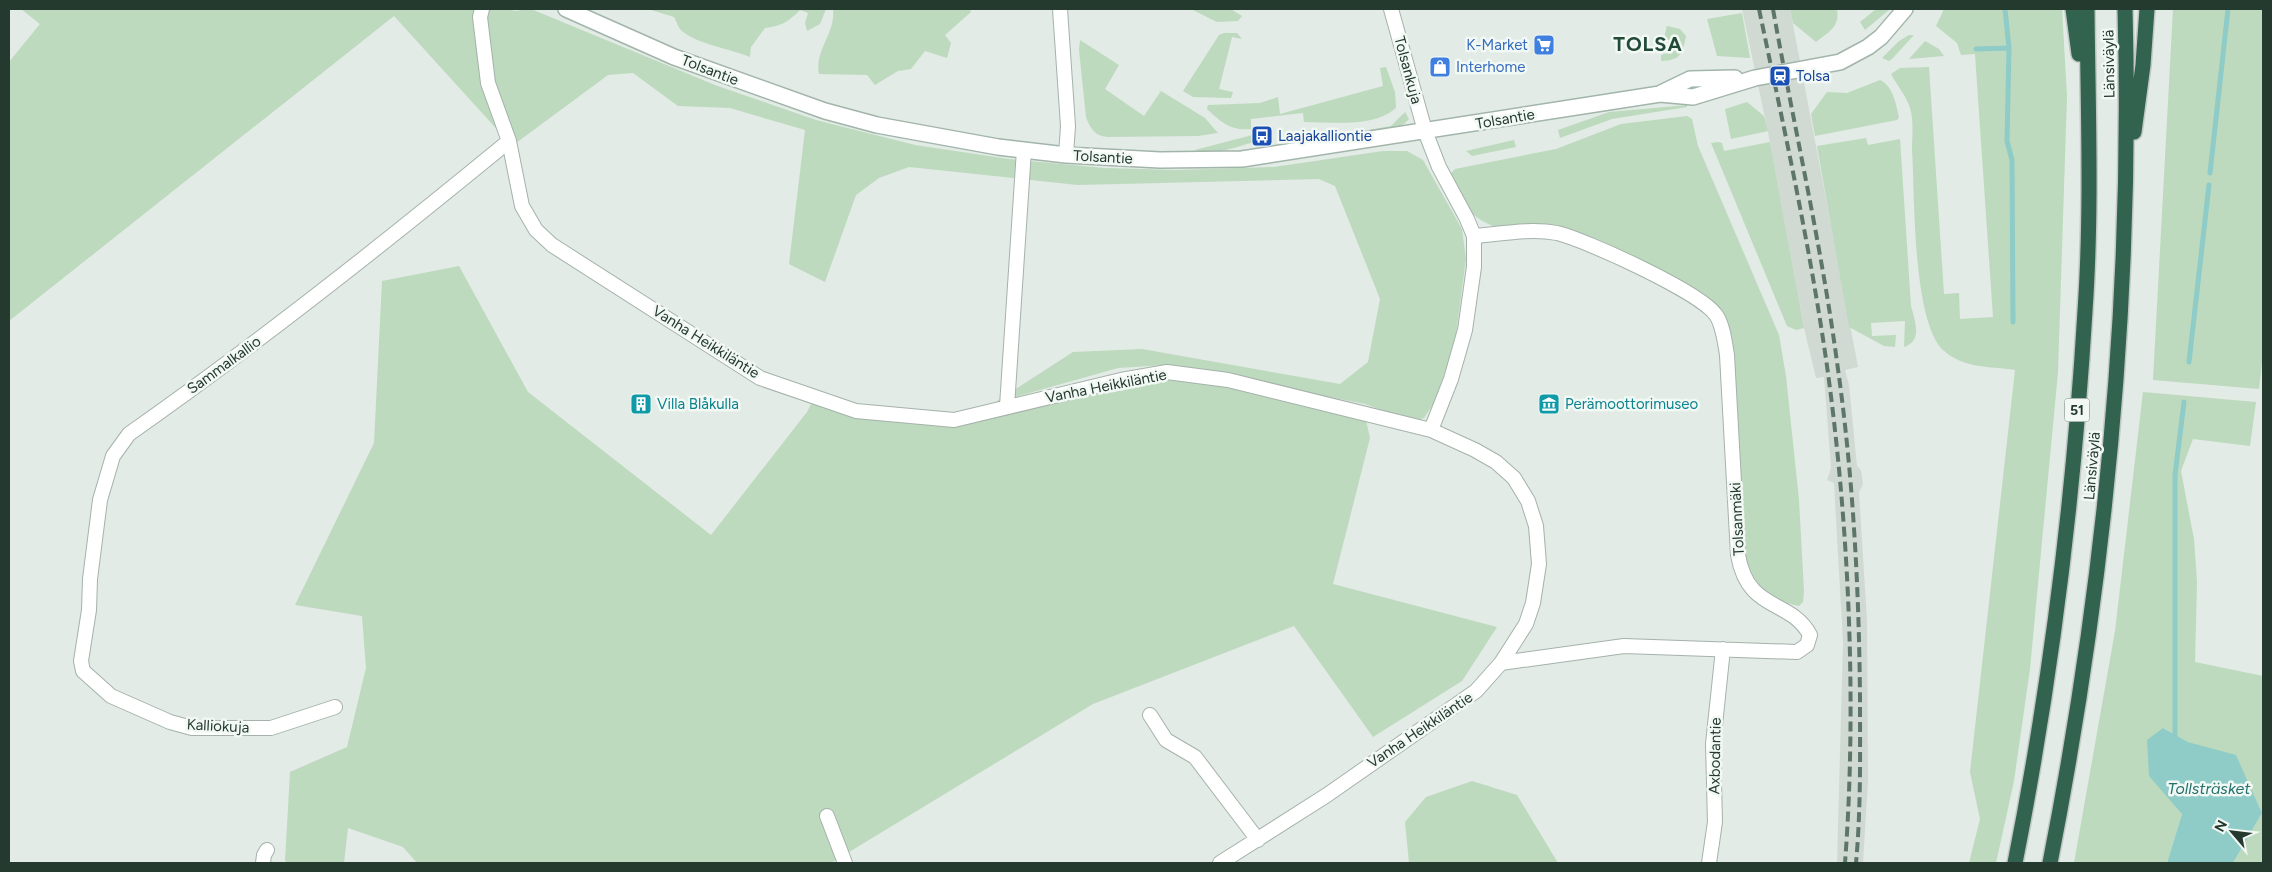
<svg xmlns="http://www.w3.org/2000/svg" width="2272" height="872" font-family="Figtree,sans-serif">
	<rect width="100%" height="100%" fill="#e2ebe5"/>
	<path fill="#d0dad3" d="M1742,9h48l68,358 -13,3 4,15 8,81 4,4 2,14 -4,8 8,128 1,161 -5,82h-26l6,-221 -9,-159 -7,-3 4,-12 -7,-91 -8,1 -12,-50 -34,-186z"/>
	<path fill="#bddabe" d="M21,9h489l4,2 17,-2 184,76 101,35 99,25 94,14 96,9 72,2 97,-3 109,-16h24l16,9 39,69 4,30 -11,83 -21,61 -10,15 -7,2 -14,-2 -38,-14 -200,-39 -47,3 -124,35 79,-51 69,-3 198,35 28,-22 12,-63 -45,-113 -16,-7 -241,6 -169,-18 -30,11 -23,17 -31,87 -36,-18 16,-134 -75,-22 -52,-2 -45,-33 -25,2 -96,71 -118,-130 -385,305v-259l31,-38z
		M654,9h172l-6,15 -13,7 -2,-8 3,-10 -8,-3c-12,12 -18,16 -35,18l-14,19 -1,10c-19,-8 -53,-13 -68,-26 -4,-3 -5,-9 -8,-14l-23,-7z
		M833,9h137l1,3 -26,23 6,8 -4,15 -22,-7 -14,18 -13,2 -23,14 -8,-10 -48,-1c-5,-23 17,-41 14,-65z
		M1191,9h40l11,7 -4,5 -21,1z
		M1790,9h47c3,18 -8,23 -21,33l-23,-19z
		M1876,9h14l-25,21 -5,-8z
		M1944,9h118l5,87 -9,276 -28,297 -16,112 -18,82h-27l11,-44 -10,-47 45,-402c-26,-4 -51,-1 -72,-20 -31,-30 -28,-156 -31,-200 0,-13 2,-30 -2,-42 -4,-12 -13,-23 -19,-34l9,-6 29,-1 15,227 15,-1 1,26 33,-2 -18,-263 -14,1 -4,-12 -21,-17z
		M2173,9h90v346l-4,34 -106,-9z
		M1742,13l8,45 -33,-2 -10,-37z
		M1667,26l13,3 6,7c-4,19 -5,24 -25,25v-6l17,-6 -1,-11 -14,3z
		M1224,33h13l5,6 -10,-2 -13,52 14,3 -2,6 -38,-1 -10,-6 36,-56z
		M1909,35h5l-22,24 -3,2 -7,-3 17,-17z
		M1080,40l39,25 -14,24 39,27 17,-25 44,27 13,15 -20,3 -91,1c-12,-1 -17,-9 -21,-20l-7,-67z
		M1925,41l14,8 5,7 -35,3z
		M1380,68l6,-1 9,25 1,16c-23,20 -63,14 -92,14l-1,-9 -52,6v10c-21,2 -30,-7 -44,-20l1,-4 52,-2 18,-6 2,17 103,-28z
		M1880,80c13,6 16,24 19,37l-2,3 -82,16 -4,-22 16,-22 20,1z
		M1747,102l17,14 4,15 -37,8 -6,-30z
		M1687,105v2l-75,12 -52,19 -2,-8 51,-18z
		M1405,112l4,7c-19,23 -81,19 -109,18v-7l57,2 34,-6z
		M1687,116l5,3 6,27 81,189 7,41 13,124 5,91 -1,11 -4,4c-24,-4 -39,-17 -53,-36l-24,-256 -123,-69 -104,-18c-31,-13 -31,-24 -45,-53l5,-5 101,-20 65,-25z
		M1256,134l1,7c-14,4 -49,17 -62,9z
		M1866,138l2,7 32,-6 11,167c4,15 12,35 -7,41l1,-26 -34,2 1,13 24,-1 -1,12 -11,-1 -35,-19 -32,-181z
		M1514,140l2,7 -44,9 -6,-5z
		M1718,142l4,1 2,8 46,-9 34,186 -8,2 -9,-4 -76,-183z
		M459,266l69,126 183,143 96,-123 4,-8 48,12 55,8 45,2 195,-47 65,5 147,36 4,18 -37,146 164,43 -35,54 -89,56 -79,-111 -201,78 -262,159h-414l-14,-16 -55,-19 -4,35h-56l-3,-2 5,-89 57,-25 19,-79 -4,-52 -67,-11 79,-162 8,-162z
		M2143,392l113,10 -6,44 -57,-7 -12,32 13,68 3,43 -2,80 68,14v187h-30l29,-50 -26,-57 -48,-14 -25,-14 7,71 12,15 -15,49h-93l41,-232z
		M1472,781l45,14 41,68h-149l-4,-41 21,-25z"/>
	<path fill="#8fcbc7" d="M2163,728l25,14 48,13 26,58 -29,50h-66l15,-49 -33,-38 -2,-36z"/>
	<g fill="none" stroke-linecap="round" stroke-linejoin="round">
		<path stroke="#8fcbc7" stroke-width="5" d="M2005,9l4,39 -2,93 5,19 1,162
			M1976,49l33,-1
			M2210,173l18,-164
			M2189,362l20,-177
			M2175,735v-260l9,-73"/>
		<g stroke="#a5b2ab" stroke-width="16">
			<path id="street" d="M482,9l-2,8 8,66 21,58 13,65 14,24 16,15 208,133 96,33 98,9 167,-40 46,-8 61,8 203,50 44,20 21,12 18,16 14,23 8,25 3,38 -6,39 -7,21 -25,39 -25,28 -149,104 -107,68
				M1060,9l8,117 -2,29
				M1391,9l34,122 14,36 28,52 7,17v31l-9,63 -14,49 -20,51
				M1474,236c26,-2 56,-8 83,-3 29,7 143,59 159,82 7,10 9,28 11,40l11,200c10,58 52,43 72,80l-3,10 -10,7 -173,-6 -123,17
				M1007,406l17,-256
				M335,707l-64,21h-79l-22,-6 -59,-26 -28,-25 -2,-10 8,-51 1,-31 10,-79 13,-44 16,-22c131,-92 256,-191 380,-293
				M1150,715l16,25 29,17 63,83
				M827,816l18,47
				M263,863l1,-8 3,-5
				M1709,863l6,-41 -2,-78 10,-95"/>
		</g>
		<g stroke="#a2b5aa" stroke-width="18">
			<path id="secondary" d="M566,9l108,48 151,54 52,14 121,22 68,8 94,5 82,-1 418,-65 33,3 62,-19 85,-16 28,-15 13,-10 24,-28
				M1661,93l29,-14 45,-1"/>
		</g>
		<g stroke="#c2c8c5" stroke-width="18">
			<path id="highway" d="M2073,9l6,45
				M2134,132l9,-67 4,-56
				M2015,863c36,-182 59,-367 70,-552 7,-101 3,-202 2,-302
				M2050,863c55,-281 83,-567 75,-854"/>
		</g>
		<use href="#street" stroke="#fff" stroke-width="14"/>
		<use href="#secondary" stroke="#fff" stroke-width="15"/>
		<use href="#highway" stroke="#32634e" stroke-width="15"/>
		<path stroke="#5e756a" stroke-width="4" stroke-dasharray="10 5" stroke-linecap="butt" d="M1759,9c25,119 51,237 68,357 22,159 30,338 18,497
			M1773,9c21,118 48,234 64,353 16,112 22,224 23,337 0,54 1,110 -4,164"/>
	</g>
	<defs>
		<g id="supermarket-square" transform="scale(1.125)"><rect x="-9" y="-9" width="18" height="18" rx="4" fill="#3f7fe0" stroke="#f2f8f4"/><path d="M-6-5.5h2.5l.6 2H6L4.5 2H-2.5L-4.4-4H-6ZM-1.5 3.2a1.3 1.3 0 1 0 .1 0ZM3 3.2a1.3 1.3 0 1 0 .1 0Z" fill="#fff"/></g>
		<g id="shop-square" transform="scale(1.125)"><rect x="-9" y="-9" width="18" height="18" rx="4" fill="#3f7fe0" stroke="#f2f8f4"/><path d="M-5-2.5h2.3a2.7 3.5 0 0 1 5.4 0H5L5.5 6h-11ZM-1.5-2.5h3a1.5 2.3 0 0 0-3 0Z" fill="#fff"/></g>
		<g id="station-square" transform="scale(1.125)"><rect x="-9" y="-9" width="18" height="18" rx="4" fill="#1a4fb4" stroke="#f2f8f4"/><path d="M-3-6H3Q5-6 5-4V2Q5 4 3 4L4.5 6H3L1.5 4h-3L-3 6H-4.5L-3 4Q-5 4-5 2V-4Q-5-6-3-6ZM-3.5-4v3h7v-3ZM-3.5 1v1.5H-2V1ZM2 1v1.5H3.5V1Z" fill="#fff"/></g>
		<g id="bus-square" transform="scale(1.125)"><rect x="-9" y="-9" width="18" height="18" rx="4" fill="#1a4fb4" stroke="#f2f8f4"/><path d="M-5-6H5V4H4V6H2V4H-2V6H-4V4H-5ZM-3.5-4V0h7V-4ZM-3.5 1.2v1.5H-2V1.2ZM2 1.2v1.5H3.5V1.2Z" fill="#fff"/></g>
		<g id="building-square" transform="scale(1.125)"><rect x="-9" y="-9" width="18" height="18" rx="4" fill="#0f9aa8" stroke="#f2f8f4"/><path d="M-4-6H4V6H1V3H-1V6H-4ZM-2.5-4.3h1.7v1.8h-1.7ZM.8-4.3h1.7v1.8H.8ZM-2.5-1h1.7V.8h-1.7ZM.8-1h1.7V.8H.8Z" fill="#fff"/></g>
		<g id="museum-square" transform="scale(1.125)"><rect x="-9" y="-9" width="18" height="18" rx="4" fill="#0f9aa8" stroke="#f2f8f4"/><path d="M0-6L6-3V-2H-6V-3ZM-5-1h2V3h-2ZM-1-1h2V3h-2ZM3-1h2V3H3ZM-6 4H6V6H-6Z" fill="#fff"/></g>
	</defs>
	<g fill-rule="evenodd">
		<use href="#supermarket-square" x="1544" y="45"/>
		<use href="#shop-square" x="1440" y="67"/>
		<use href="#station-square" x="1780" y="76"/>
		<use href="#bus-square" x="1262" y="136"/>
		<use href="#building-square" x="641" y="404"/>
		<use href="#museum-square" x="1549" y="404"/>
	</g>
	<g text-anchor="middle" stroke-width="5" stroke-linejoin="round" paint-order="stroke">
		<rect fill="#f2f8f4" stroke="#62736a" stroke-width="1" x="2064.5" y="398.5" width="25" height="23" rx="4"/>
		<g font-size="14" font-weight="bold" fill="#243a2f">
			<text x="2077" y="415">51</text>
		</g>
		<g font-size="15" fill="#366cbe" stroke="#f2f8f4" text-anchor="end">
			<text x="1528" y="50">K-Market</text>
			<text x="1456" y="72" text-anchor="start">Interhome</text>
		</g>
		<g font-size="15" fill="#243a2f" stroke="#f2f8f4">
			<text transform="translate(2109 64) rotate(-91)" y="5">Länsiväylä</text>
			<text transform="translate(710 70) rotate(21)" y="5">Tolsantie</text>
			<text transform="translate(1408 70) rotate(75)" y="5">Tolsankuja</text>
			<text transform="translate(1505 119) rotate(-10)" y="5">Tolsantie</text>
			<text transform="translate(1103 157) rotate(3)" y="5">Tolsantie</text>
			<text transform="translate(706 342) rotate(32)" y="5">Vanha Heikkiläntie</text>
			<text transform="translate(224 365) rotate(-36)" y="5">Sammalkallio</text>
			<text transform="translate(1106 386) rotate(-11)" y="5">Vanha Heikkiläntie</text>
			<text transform="translate(2092 466) rotate(-85)" y="5">Länsiväylä</text>
			<text transform="translate(1737 519) rotate(-93)" y="5">Tolsanmäki</text>
			<text transform="translate(218 726) rotate(3)" y="5">Kalliokuja</text>
			<text transform="translate(1420 730) rotate(-34)" y="5">Vanha Heikkiläntie</text>
			<text transform="translate(1715 756) rotate(-89)" y="5">Axbodantie</text>
		</g>
		<g font-size="15" fill="#164399" stroke="#f2f8f4" text-anchor="start">
			<text x="1796" y="81">Tolsa</text>
			<text x="1278" y="141">Laajakalliontie</text>
		</g>
		<g font-size="15" fill="#0d838f" stroke="#f2f8f4" text-anchor="start">
			<text x="657" y="409">Villa Blåkulla</text>
			<text x="1565" y="409">Perämoottorimuseo</text>
		</g>
		<g font-size="16" font-style="italic" fill="#23706c" stroke="#f2f8f4">
			<text x="2209" y="794">Tollsträsket</text>
		</g>
		<g font-size="20" font-weight="bold" letter-spacing="1" fill="#214a37" stroke="#f2f8f4">
			<text x="1648" y="51">TOLSA</text>
		</g>
	</g>
	<rect width="2272" height="872" fill="none" stroke="#243a2f" stroke-width="20"/>
	<g transform="translate(2232 832) rotate(298)" stroke="#f2f8f4" stroke-width="4" paint-order="stroke">
	<path d="M0-4L9 19L0 12L-9 19Z" fill="#243a2f"/>
	<text y="-8" font-size="14" font-weight="bold" text-anchor="middle" fill="#243a2f">N</text>
	</g>
</svg>
